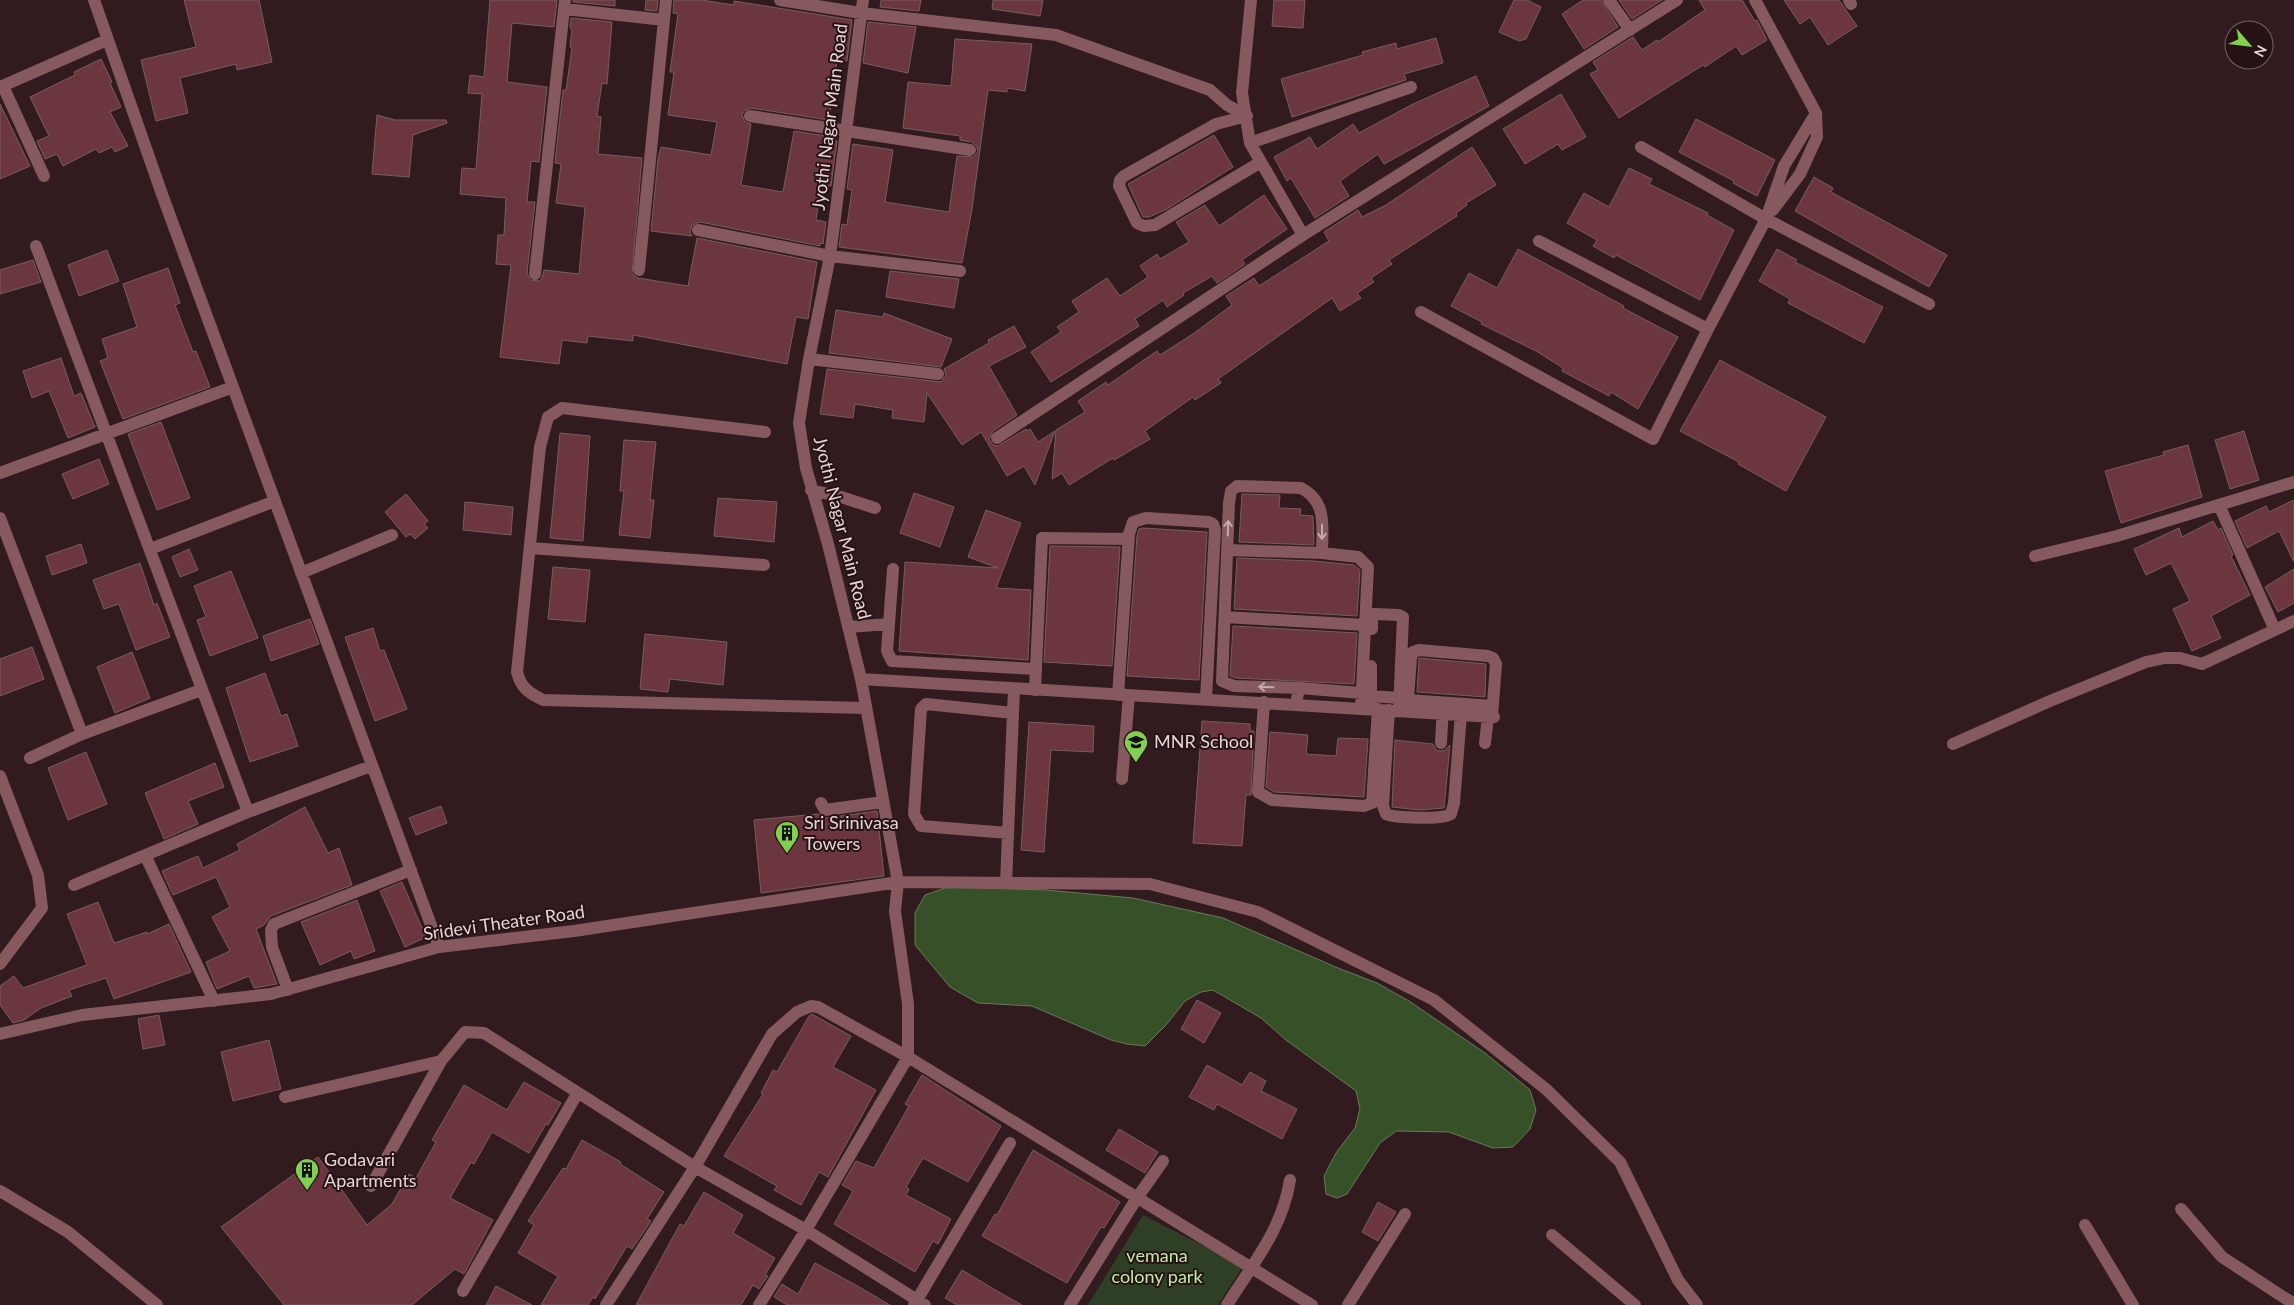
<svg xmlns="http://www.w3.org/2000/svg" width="2294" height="1305" font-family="Lato,sans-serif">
	<rect width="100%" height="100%" fill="#311b1e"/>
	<path fill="#2e3f26" d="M1143,1215l100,51 -25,39h-130z"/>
	<path fill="#365127" stroke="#6a795c" d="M948,887l98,3 87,8 90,20 115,50 39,15 32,18 76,52 45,37 6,20 -6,19 -17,18 -20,1 -44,-16 -53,-1 -16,12 -33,51 -10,4 -11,-4 -2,-18 12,-23 19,-25 5,-19 -4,-18 -70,-51 -25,-22 -48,-28 -12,2 -16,9 -19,24 -21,21 -18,-2 -16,-4 -79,-34 -54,-3 -28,-16 -35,-42v-32l10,-18z"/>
	<path fill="#6b363e" stroke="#785d60" d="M184,0h75l13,62 -35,8 -1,-6 -56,14 8,35 -32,8 -15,-61 55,-13z
		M490,0h67l-3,27 -42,-4 -5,59 40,5 -8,75 -8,-1 -4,41h8l-8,71 3,7 9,1 3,-3 2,-8 35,4 6,-67 -29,-4 5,-39 -6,-1 8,-73h3l6,-42 -2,-1 2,-18 -2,-1 1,-10 41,4 -5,62 -5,-1 -5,33 4,1 -3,37 44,4 -10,116 6,4 50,8 9,-48 120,24 -9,57 -12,-2 -9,47 -154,-29v6l-45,-5 -1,7 -25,-3 -3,24 -59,-7 11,-92 -15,-1 2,-29h6l2,-37 -46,-4 2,-26 14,1 6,-75 -14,-1 2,-18 14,2z
		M573,0h42v6l-42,-4z
		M646,0h12l-1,11 -12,-1z
		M674,0h27l33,5v-4l118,19 -5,41 -10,-1 -8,60 -78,-12 -7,3 -2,4 3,7 6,2 -10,61 42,7 11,-61 32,5v3l11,2 -6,45 -10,-1 -5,35 10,2 -3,22 -3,-1v3l-120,-24 -8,3 -2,7 2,4 -41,-5 7,-72 3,-12 50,8 6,-33 -49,-7 6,-43h-4l8,-58 -5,-1z
		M881,0h40l-2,11 -39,-4z
		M993,0h50l-3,16 -48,-7z
		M1274,0h31l-2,28 -31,-2z
		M1514,0h13l14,7 -15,32 -7,2 -20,-9z
		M1583,0h18l17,27 -34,22 -22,-35z
		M1619,0h43l-30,19z
		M1699,0h43l13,21 2,-1 10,20 -25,15 -6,-9 -31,21 -2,-2 -84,53 -29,-44 8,-4 -5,-8 40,-25 9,13 15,-10 1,2 47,-32z
		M1784,0h55l18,26 -29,19 -18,-28 -10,7z
		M868,22l48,5 -8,46 -45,-10z
		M1436,38l7,25 -39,11 2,6 -114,37 -11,-38 82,-24 -1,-3 34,-9 1,6z
		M955,39l77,5 -7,47 -18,-3v4l-19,-2 -16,119 -10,54 -123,-16 3,-23 5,1 5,-35 -5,-1 6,-45 40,6 -8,52 64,10 8,-56 16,1 5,-5 -1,-5 -5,-5 -12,-2v-4l-57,-8 5,-46 43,4z
		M101,59l11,23 -2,1 11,24 -11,5 18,34 -13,6 -3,-5 -13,6 -3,-4 -33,17 -6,-12 -12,5 -8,-18 12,-5 -19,-39 45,-22 -1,-3z
		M1476,76l13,30 -105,58 -6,-10 -38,27 9,15 -34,22 -24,-40 -4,3 -13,-24 36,-20 7,12 36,-25 6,9 54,-29z
		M1561,94l25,43 -24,13 -4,-6 -33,20 -22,-35z
		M0,104l30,62 -30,13z
		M377,115l18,5h51l1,3 -34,12 -4,42 -37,-3z
		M1696,119l79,41 -18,36 -24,-13 1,-2 -55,-29z
		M1214,135l19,32 -66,42 -18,8h-6l-15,-33z
		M1472,147l24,38 -30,18 1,2 -11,8 1,3 -68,44 3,4 -21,14 3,4 -17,11 4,5 -21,13 -8,-13 -114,81 3,4 -26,17 -2,-3 -48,34 5,8 -36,21 -1,-2 -44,27 -7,-12 -10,6 4,-49 29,-18 -7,-11 28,-19 2,3 49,-34 3,4 33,-21 39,-29 -6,-9 28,-18 5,8 70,-45 -5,-9 34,-22 4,7 24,-12z
		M1629,168l23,11 -3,5 59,29 -1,2 27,15 -34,70 -84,-45 -2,3 -21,-12 4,-6 -30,-17 17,-30 25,14z
		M1814,177l19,11 -2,4 116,63 -18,32 -134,-76z
		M1264,195l23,34 -45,31 3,4 -28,19 -5,-7 -29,17 1,2 -17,12 -4,-7 -28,19 4,7 -88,56 -20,-30 30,-20 -4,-5 22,-15 -7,-11 35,-23 13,18 28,-19 -8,-11 17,-12 3,5 29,-17 -13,-20 29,-17 14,21z
		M1518,249l106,57 -1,2 55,29 -40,72 -27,-17 -2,4 -47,-25 1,-3 -27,-17 -55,-27 1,-2 -31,-16 18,-33 28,15z
		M1777,249l20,11 -2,2 88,45 -19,36 -76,-40 2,-4 -31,-18z
		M107,250l12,31 -40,15 -11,-31z
		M33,260l8,22 -41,12v-24z
		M168,268l12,35 -5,2 18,47 3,-1 14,36 -87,32 -23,-58 8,-3 -6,-19 35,-12 -14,-43z
		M890,271l69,8 -5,29 -68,-11z
		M836,310l47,7 1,-4 68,26 -11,28 -112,-14z
		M1014,326l12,21 -37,19 28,49 -24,16 -4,8 4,6 5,1 28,-17 1,2 3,-2 8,13 17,-11 -20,54 -11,-19 -17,10 -26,-44 -19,13 -35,-52 -3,29 -32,-4 1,-8 -38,-6 -2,14 -33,-4 7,-45 114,13 5,-7 -2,-6 45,-26 -1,-3z
		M61,358l13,38 7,-3 14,34 -27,11 -19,-47 -17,7 -9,-27z
		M1720,360l106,57 -40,74 -48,-27 1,-2 -59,-31z
		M161,422l29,76 -33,12 -29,-76z
		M2244,431l15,49 -29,9 -15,-49z
		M560,433l30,3 -7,105 -33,-3z
		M624,440l32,2 -6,58h4l-4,38 -31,-3 5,-44h-4z
		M2188,445l14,52 -81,26 -16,-52 59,-16 -1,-3z
		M99,459l10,25 -36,15 -11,-25z
		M914,493l40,14 -14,40 -40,-14z
		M406,494l22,27 -4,3 4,4 -13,11 -5,-5 -4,3 -21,-25z
		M1242,494l38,1 -1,13 22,1 -1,6 13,1 1,29 -75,-3z
		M718,498l59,4 -3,40 -60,-6z
		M2294,500v62l-15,-31 -32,17 -12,-27 31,-15 3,6z
		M465,502l48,5 -2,28 -48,-5z
		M986,510l35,13 -25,65 35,2 -3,70 -129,-9 6,-89 93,6 -30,-11z
		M2213,521l5,9 3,-2 12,27 -2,1 19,39 -39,21 10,22 -29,13 -19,-42 17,-8 -19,-38 -25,12 -12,-26 45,-21 3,9z
		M1143,528l64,4 -8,148 -72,-4 10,-140 2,-7z
		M81,544l6,19 -35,12 -6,-19z
		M1050,546l70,1 -8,119 -68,-4z
		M189,549l9,21 -18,7 -8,-20z
		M1237,558l77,3 40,4 6,5 -3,46 -123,-7z
		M140,563l14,42 3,-2 13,34 -34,13 -17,-46 -15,5 -11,-29z
		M553,567l37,3 -5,52 -37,-3z
		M2294,569v34l-16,9 -13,-25z
		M231,571l27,67 -48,18 -13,-36 9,-3 -12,-31z
		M310,619l9,25 -48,17 -8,-25z
		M1233,626l124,7 -3,51 -118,-6 -6,-2z
		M373,628l7,23 4,-1 23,59 -32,12 -30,-84z
		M645,634l82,8 -4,43 -53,-6 -2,13 -28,-3z
		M32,647l12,32 -44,17v-37z
		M132,652l18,46 -35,15 -18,-46z
		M1419,658l67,6 -1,33 -68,-5z
		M265,673l16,43 6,-2 11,32 -48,16 -24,-74z
		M1202,721l48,3v7h4l-3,64h-5l-4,51 -49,-3z
		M1029,722l65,4 -1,26 -42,-2 -7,102 -23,-2z
		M1270,732l38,3 -2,19 30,2 2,-18 30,1 -4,58 -90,-5 -8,-5z
		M1395,740l38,4 3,6 4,1 5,-1 5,-5 -6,63 -25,2 -27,-3z
		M86,752l21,52 -39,16 -20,-52z
		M215,763l9,24 -36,14 10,23 -34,15 -19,-46z
		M441,806l6,17 -31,12 -7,-17z
		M305,807l23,46 11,-5 13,37 -81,31 -7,9 -8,4 21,55 -23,4 -5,-12 -32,13 -11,-27 24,-11 -18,-34 18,-10 -14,-30 -43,18 -11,-24 36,-15 5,12 37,-18 -3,-6z
		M877,811l7,65 -123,17 -7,-73 64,-6 8,4z
		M402,882l24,55 -21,10 -25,-56z
		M357,900l18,51 -21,8 -3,-8 -31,14 -19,-43z
		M98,902l16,41 33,-11v2l22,-10 22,48 -77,27 -8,-21 -37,12 3,6 -31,12 -17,12 -11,3 -13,-18v-19l14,-10 9,12 64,-23 -20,-51z
		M1197,1000l24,13 -17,30 -23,-14z
		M812,1014l39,22 -18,31 43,23 -48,87 -9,-5 -18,33 -27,-15 3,-4 -53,-30 39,-62 -2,-1 12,-23 4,2 32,-56z
		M159,1015l6,30 -22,4 -5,-30z
		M269,1040l12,49 -48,12 -12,-49z
		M1207,1065l35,20 8,-13 16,9 -5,10 36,18 -15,30 -65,-35 -3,6 -25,-13z
		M922,1075l79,51 -33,56 -45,-24 -17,29 3,2 -3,6 45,24 -13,25 -5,-3 -18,31 -81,-48 19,-33 -11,-6 14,-24 18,7 35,-62 -4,-2z
		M524,1082l37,21 -13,22 -2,-1 -17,29 -37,-21 -18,32 -3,-2 -21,36 43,22 -29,54 -9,-5 -43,36h-128l-63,-78 97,-70 49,68 25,-21 17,-30 7,4 20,-36 -4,-2 32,-55 43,25z
		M1119,1129l39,23 -13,21 -39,-23z
		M582,1140l39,22 -1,2 44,28 -17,27 4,2 -19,28 -5,-3 -32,53 -2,-2 -5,8h-47l17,-29 -40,-23 16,-28 -6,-4 35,-53 3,1z
		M1033,1150l87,52 -16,26 -3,-1 -34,56 -85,-47 13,-22 2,1z
		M704,1192l39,23 -10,18 42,25 -10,17 3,1 -9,13 -6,-4 -12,20h-105l44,-81 4,2z
		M1378,1202l18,10 -18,29 -16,-9z
		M815,1263l39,21 36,21h-103l-13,-8 8,-13 16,10z
		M962,1270l35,21 25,14h-65l-12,-7z
		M496,1286l36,19h-46z"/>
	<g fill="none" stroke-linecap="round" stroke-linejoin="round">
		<path stroke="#86595e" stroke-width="12" d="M94,0l69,197 276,750
			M780,0l81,13 195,22 154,55 17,15 20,11
			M1251,0l-9,93 8,50 53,92
			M1609,0l21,30
			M1755,0l61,113 1,24 -17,37 -27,36
			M1849,0l2,4
			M565,9l99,11
			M3,86l41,90
			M0,87l107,-47
			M750,116l220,34
			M1247,116l-31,8 -92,52 -4,4 -1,6 18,37 7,3 11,-1 106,-63
			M1250,143l161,-56
			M1641,147l125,72 163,85
			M698,230l132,26 130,15
			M1539,241l169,88
			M36,246l212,566
			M639,270l27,-270
			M535,274l30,-274
			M1421,312l232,127 55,-110 58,-110 18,-53 32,-53
			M809,359l129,15
			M765,432l-203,-24 -14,9 -8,30 -23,225c4,16 12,21 26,28l322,8
			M997,438l306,-203 374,-235
			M0,473l233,-86
			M811,490l30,7 34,11
			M2219,505l56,125
			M0,518l82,216 119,-44
			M530,548l234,17
			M150,549l125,-48
			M1227,550l95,3
			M2035,556l82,-20 177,-54
			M301,573l91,-38
			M1225,617l140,8
			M889,624l4,-55
			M848,627l41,-3 -2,27 5,10 144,8
			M1372,629v-12l2,-3 25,1 4,2 -4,93
			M861,679l633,38
			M1299,688l63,5
			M1035,690l7,-152 87,1
			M1118,695l11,-161 4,-12 13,-4 63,4 4,2 2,6 -9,169
			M1371,696l28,2
			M1408,700l85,6
			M1264,702l-6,90 14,8 92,6 8,-3 6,-94
			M1296,704l3,-16 -65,-2 -12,-5 7,-178 2,-12 6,-5 64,2c27,14 21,40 21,65l36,4 10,10 -7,141
			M1371,709v-43
			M1389,710l-6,96 3,8c9,4 58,6 65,0l3,-11 7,-89
			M1407,711l4,-53 2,-6 6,-2 69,6 5,2 3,6 -4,52
			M1441,743l2,-38
			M1485,743l3,-27
			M1953,744l97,-43 96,-39 19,-4h15l22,6 92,-43
			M30,758l52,-24
			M0,776l38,99 4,33 -42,56
			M1122,779l7,-84
			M821,803l4,7 58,-8
			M1008,833l-87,-7 -7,-12 7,-105 5,-5 87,9
			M146,857l68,144
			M1006,883l8,-194
			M74,885l174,-73 123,-46
			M288,990l-16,-43 -1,-17 3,-6 137,-54
			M0,1034l82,-19 189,-21 168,-47 135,-16 324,-49 252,2 108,28 176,88 113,90 73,72 58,118 19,25
			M285,1097l156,-36
			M371,1186l70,-125 24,-29 19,1 211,134 111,63 119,75
			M0,1191l68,41 89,73
			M2181,1209l41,48 72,47
			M2085,1225l48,80
			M1552,1235l83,70
			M463,1291l114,-197
			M606,1305l89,-138 77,-133 25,-22 14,-6 7,1 90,50 404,248
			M759,1305l47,-75 102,-173v-53l-13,-93 3,-29 -37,-203 -33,-135 -22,-76 -7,-45 10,-64 21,-103 33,-256
			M914,1305l96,-162
			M1070,1305l67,-107 26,-37
			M1227,1305c26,-42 55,-75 63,-125
			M1348,1305l57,-91"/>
	</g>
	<defs><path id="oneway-shaft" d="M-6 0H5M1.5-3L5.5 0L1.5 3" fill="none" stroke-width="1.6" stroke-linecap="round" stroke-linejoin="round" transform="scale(1.25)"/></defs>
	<g stroke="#c4aaad">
		<use href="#oneway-shaft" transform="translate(1228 528) rotate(-88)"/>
		<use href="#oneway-shaft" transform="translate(1322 532) rotate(90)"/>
		<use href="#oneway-shaft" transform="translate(1266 687) rotate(-178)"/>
	</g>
	<defs>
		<g id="school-pin" transform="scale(1.25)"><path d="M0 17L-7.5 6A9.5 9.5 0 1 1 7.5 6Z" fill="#82d050" stroke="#261215"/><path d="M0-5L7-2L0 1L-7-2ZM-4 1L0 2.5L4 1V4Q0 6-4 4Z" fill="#111"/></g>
		<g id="building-pin" transform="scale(1.25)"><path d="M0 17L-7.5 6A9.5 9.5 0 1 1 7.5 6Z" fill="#82d050" stroke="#261215"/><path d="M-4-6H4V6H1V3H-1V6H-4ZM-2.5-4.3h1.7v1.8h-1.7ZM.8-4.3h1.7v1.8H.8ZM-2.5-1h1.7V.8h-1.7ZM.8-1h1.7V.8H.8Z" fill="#111"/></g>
	</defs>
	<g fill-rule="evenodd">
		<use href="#school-pin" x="1136" y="742"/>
		<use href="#building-pin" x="787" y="833"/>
		<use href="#building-pin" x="307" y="1170"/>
	</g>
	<g text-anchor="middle" stroke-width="4" stroke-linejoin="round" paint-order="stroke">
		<g font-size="18" fill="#e5d5d7" stroke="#261215">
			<text transform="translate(830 117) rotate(-83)" y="6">Jyothi Nagar Main Road</text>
			<text transform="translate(842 528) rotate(76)" y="6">Jyothi Nagar Main Road</text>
			<text transform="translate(504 923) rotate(-8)" y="6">Sridevi Theater Road</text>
		</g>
		<g font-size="18" fill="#e5d5d7" stroke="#261215" text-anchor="start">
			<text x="1154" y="748">MNR School</text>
			<text x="804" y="829">Sri Srinivasa<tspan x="804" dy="21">Towers</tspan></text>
			<text x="324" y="1166">Godavari<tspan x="324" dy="21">Apartments</tspan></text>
		</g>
		<g font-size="18" fill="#beeca6" stroke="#261215">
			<text x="1157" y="1262">vemana<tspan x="1157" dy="21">colony park</tspan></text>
		</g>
	</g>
	<g transform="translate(2249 45) rotate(118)"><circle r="24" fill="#261215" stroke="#726063"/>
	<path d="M0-4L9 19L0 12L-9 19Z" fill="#82d050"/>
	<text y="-8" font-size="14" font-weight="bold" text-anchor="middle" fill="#e5d5d7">N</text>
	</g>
</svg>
